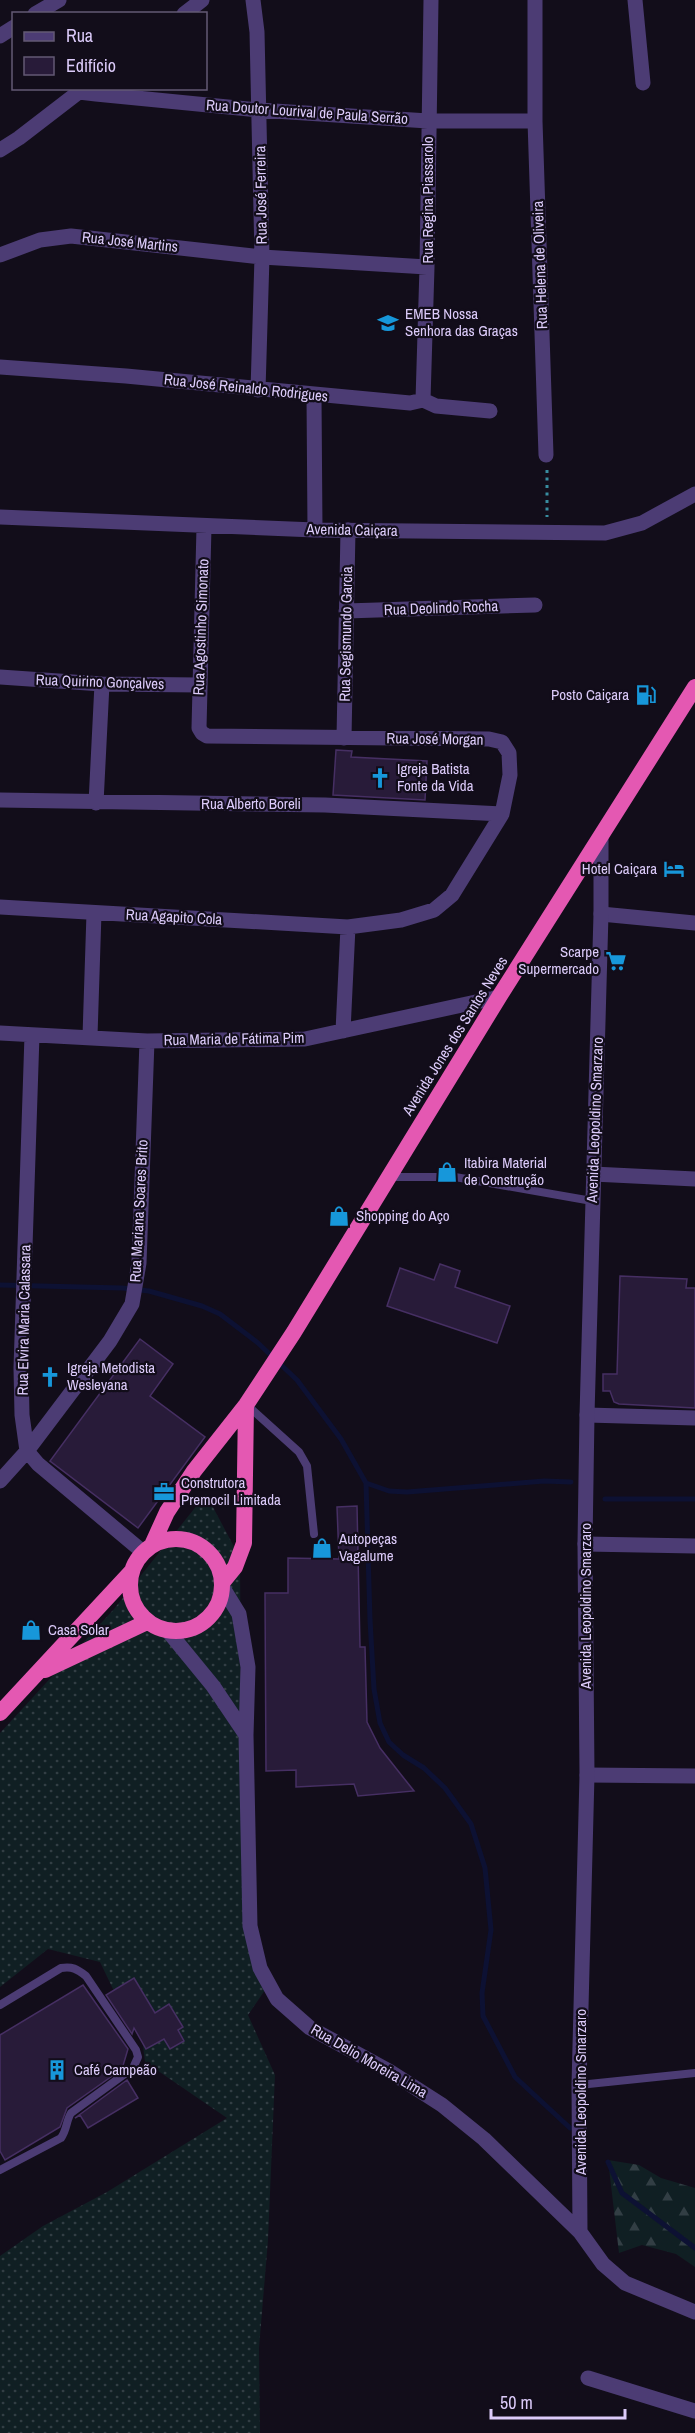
<svg xmlns="http://www.w3.org/2000/svg" width="695" height="2433" font-family="'Archivo Narrow',sans-serif">
	<defs>
		<pattern id="grass-dots" width="8" height="8" patternUnits="userSpaceOnUse" patternTransform="scale(1.5)"><rect width="8" height="8" fill="#101f23"/><path d="M2 2h.1M6 6h.1" fill="none" stroke="#323e44" stroke-width="1.8" stroke-linecap="round"/></pattern>
		<pattern id="forest-firs" width="22" height="20" patternUnits="userSpaceOnUse" patternTransform="scale(1.5)"><rect width="22" height="20" fill="#101f23"/><path d="M5 1l3.5 6h-7zM16 11l3.5 6h-7z" fill="#323e44"/></pattern>
	</defs>
	<rect width="100%" height="100%" fill="#120d1a"/>
	<path fill="url(#grass-dots)" d="M206,1494l34,64 2,322 23,110 -17,25 27,60 -7,165 -9,108 1,85h-260v-177l43,-30 64,-34 120,-74 -82,-56 -4,-32 -28,-41 -13,-27 -52,-13 -48,38v-254l114,-124z"/>
	<path fill="url(#forest-firs)" d="M608,2160l31,5 22,13 34,10v79l-19,-13 -34,-9 -23,8z"/>
	<g fill="none" stroke-linecap="round" stroke-linejoin="round">
		<path stroke="#0d1133" stroke-width="5" d="M0,1285l122,3 27,3 53,15 18,8 38,29 39,37 44,59 25,44 4,137 4,69 6,34 9,19 14,13 21,13 21,20 26,36 14,44 6,62 -9,63 1,23 32,61 55,51
			M366,1483l23,8 18,1 137,-11 27,1
			M605,1499h90
			M608,2162l14,31 73,55"/>
	</g>
	<path fill="#281b39" stroke="#462f63" stroke-width="1.5" d="M336,750l16,1 -1,6 76,4 -2,39 -92,-5z
		M440,1264l20,7 -5,16 55,19 -13,37 -110,-37 13,-38 34,12z
		M620,1276l67,3 -1,9h9v120l-76,-4 -5,-2 -4,-11h-7v-17h14z
		M140,1339l33,25 -23,32 55,41 -67,91 -88,-67z
		M357,1506l3,141h5l2,75 13,26 34,43 -56,5 -4,-12 -58,3v-17l-30,1 -1,-178h23v-35l51,1 -2,-52z
		M134,1978l21,35 14,-9 14,23 -5,3 6,11 -14,8 -6,-10 -18,10 -12,-21 -2,6 -26,-39z
		M83,1985l45,64 -6,20 -55,39 -7,19 -55,33 -5,-9v-116z
		M127,2080l11,18 -50,30 -8,-13 -5,3z"/>
	<g fill="none" stroke-linecap="round" stroke-linejoin="round">
		<path stroke="#388da0" stroke-width="3" stroke-dasharray="3 4.5" stroke-linecap="butt" d="M547,470v47"/>
		<path stroke="#4c3c74" stroke-width="8" d="M391,1177h64l137,24
			M247,1405l52,47 8,14 7,68
			M0,2005l61,-37c11,-2 16,1 25,8l50,74 2,7 -5,11 -62,45c-5,8 -4,17 -10,25l-61,32
			M579,2085l116,-12"/>
		<path stroke="#4c3c74" stroke-width="15" d="M253,0l4,32 5,225 -4,133
			M535,0v121l11,334
			M635,0l8,83
			M35,14l24,-14
			M184,14l18,-14
			M0,36l14,-9
			M77,88l2,4 17,2 163,16 169,11h107
			M0,150l19,-12 65,-50
			M0,255l40,-15 31,-4 191,21 165,10
			M0,367l126,9 284,27 13,-3
			M314,396l1,134
			M423,400l4,-133 4,-267
			M423,400l13,6 54,5
			M0,517l315,13 290,3 37,-10 53,-29
			M346,611l189,-6
			M0,677l102,7 98,1
			M344,738l4,-208
			M0,800l325,5 177,9
			M96,803l6,-119
			M0,907l348,20 53,-7 33,-10 18,-15 50,-81 8,-39 -1,-22 -7,-11 -13,-3 -282,-3 -5,-3 -3,-5 5,-201
			M601,914l94,9
			M343,1031l5,-104
			M0,1033l147,8 158,-2 194,-42
			M32,1035l-11,333 1,47 5,36 11,13 105,88
			M90,1036l4,-123
			M593,1174l102,5
			M587,1415l108,3
			M0,1481l27,-30 83,-110 22,-37 7,-41 8,-222
			M585,1544l110,2
			M587,1775l108,1
			M588,2378l107,33"/>
		<path stroke="#4c3c74" stroke-width="15" d="M223,1588l16,26 9,53 -2,68 4,191 10,42 17,31 33,29 79,43 53,34 42,34 96,93 23,32 22,19 70,29
			M168,1631l45,55 33,49
			M580,2232l-1,-147 8,-310 -2,-231 2,-129 14,-501v-77"/>
		<path stroke="#e458b2" stroke-width="16" d="M130 1585a46 46 0 1 1 92 0a46 46 0 1 1-92 0Z
			M152,1545l15,-33 27,-41 52,-66 48,-73 205,-335 196,-310
			M222,1583l13,-16 9,-24 2,-138
			M45,1670l102,-48
			M0,1713l132,-142"/>
	</g>
	<defs>
		<g id="school-bare" transform="scale(1.62)"><path d="M0-5L7-2L0 1L-7-2ZM-4 1L0 2.5L4 1V4Q0 6-4 4Z" fill="#1797da" stroke="#120d1a" stroke-width="2.5" paint-order="stroke"/></g>
		<g id="fuel-bare" transform="scale(1.62)"><path d="M-5.5-6h7V0h2V4h1.3V-2.5L3-4.5l.8-.8L6-3V5H2.5V1h-1V6h-7ZM-4.2-4.7v3.2H.2V-4.7Z" fill="#1797da" stroke="#120d1a" stroke-width="2.5" paint-order="stroke"/></g>
		<g id="church-bare" transform="scale(1.62)"><path d="M-1.2-6h2.4v3.5h3.3v2.4h-3.3V6h-2.4V-.1h-3.3v-2.4h3.3Z" fill="#1797da" stroke="#120d1a" stroke-width="2.5" paint-order="stroke"/></g>
		<g id="hotel-bare" transform="scale(1.62)"><path d="M-6-4.5h1.5V1H6V5H4.5V3h-9V5H-6ZM-4 0a1.8 1.8 0 1 1 3.6 0ZM.5 0V-2.5h3Q6-2.5 6 0Z" fill="#1797da" stroke="#120d1a" stroke-width="2.5" paint-order="stroke"/></g>
		<g id="supermarket-bare" transform="scale(1.62)"><path d="M-6-5.5h2.5l.6 2H6L4.5 2H-2.5L-4.4-4H-6ZM-1.5 3.2a1.3 1.3 0 1 0 .1 0ZM3 3.2a1.3 1.3 0 1 0 .1 0Z" fill="#1797da" stroke="#120d1a" stroke-width="2.5" paint-order="stroke"/></g>
		<g id="shop-bare" transform="scale(1.62)"><path d="M-5-2.5h2.3a2.7 3.5 0 0 1 5.4 0H5L5.5 6h-11ZM-1.5-2.5h3a1.5 2.3 0 0 0-3 0Z" fill="#1797da" stroke="#120d1a" stroke-width="2.5" paint-order="stroke"/></g>
		<g id="office-bare" transform="scale(1.62)"><path d="M-6-3h4V-5.5h4V-3h4V5H-6ZM-1-4.5V-3h2v-1.5ZM-6 0V1H6V0Z" fill="#1797da" stroke="#120d1a" stroke-width="2.5" paint-order="stroke"/></g>
		<g id="building-bare" transform="scale(1.62)"><path d="M-4-6H4V6H1V3H-1V6H-4ZM-2.5-4.3h1.7v1.8h-1.7ZM.8-4.3h1.7v1.8H.8ZM-2.5-1h1.7V.8h-1.7ZM.8-1h1.7V.8H.8Z" fill="#1797da" stroke="#120d1a" stroke-width="2.5" paint-order="stroke"/></g>
	</defs>
	<g fill-rule="evenodd">
		<use href="#school-bare" x="388" y="323"/>
		<use href="#fuel-bare" x="646" y="695"/>
		<use href="#church-bare" x="380" y="778"/>
		<use href="#hotel-bare" x="674" y="869"/>
		<use href="#supermarket-bare" x="616" y="961"/>
		<use href="#shop-bare" x="447" y="1172"/>
		<use href="#shop-bare" x="339" y="1216"/>
		<use href="#church-bare" x="50" y="1377"/>
		<use href="#office-bare" x="164" y="1492"/>
		<use href="#shop-bare" x="322" y="1548"/>
		<use href="#shop-bare" x="31" y="1630"/>
		<use href="#building-bare" x="57" y="2070"/>
	</g>
	<g text-anchor="middle" stroke-width="4.5" stroke-linejoin="round" paint-order="stroke">
		<g font-size="15" fill="#dccbfa" stroke="#120d1a">
			<text transform="translate(307 112) rotate(4)" y="5">Rua Doutor Lourival de Paula Serrão</text>
			<text transform="translate(261 195) rotate(-91)" y="5">Rua José Ferreira</text>
			<text transform="translate(428 200) rotate(-90)" y="5">Rua Regina Piassarolo</text>
			<text transform="translate(130 242) rotate(6)" y="5">Rua José Martins</text>
			<text transform="translate(540 265) rotate(-92)" y="5">Rua Helena de Oliveira</text>
			<text transform="translate(246 388) rotate(6)" y="5">Rua José Reinaldo Rodrigues</text>
			<text transform="translate(352 530) rotate(1)" y="5">Avenida Caiçara</text>
			<text transform="translate(441 608) rotate(-2)" y="5">Rua Deolindo Rocha</text>
			<text transform="translate(201 627) rotate(-88)" y="5">Rua Agostinho Simonato</text>
			<text transform="translate(346 634) rotate(-89)" y="5">Rua Segismundo Garcia</text>
			<text transform="translate(100 682) rotate(2)" y="5">Rua Quirino Gonçalves</text>
			<text transform="translate(435 739) rotate(1)" y="5">Rua José Morgan</text>
			<text x="251" y="809">Rua Alberto Boreli</text>
			<text transform="translate(174 917) rotate(3)" y="5">Rua Agapito Cola</text>
			<text transform="translate(455 1036) rotate(-58)" y="5">Avenida Jones dos Santos Neves</text>
			<text transform="translate(234 1039) rotate(-1)" y="5">Rua Maria de Fátima Pim</text>
			<text transform="translate(595 1120) rotate(-88)" y="5">Avenida Leopoldino Smarzaro</text>
			<text transform="translate(139 1211) rotate(-87)" y="5">Rua Mariana Soares Brito</text>
			<text transform="translate(24 1320) rotate(-89)" y="5">Rua Elvira Maria Calassara</text>
			<text transform="translate(586 1606) rotate(-90)" y="5">Avenida Leopoldino Smarzaro</text>
			<text transform="translate(369 2061) rotate(30)" y="5">Rua Delio Moreira Lima</text>
			<text transform="translate(581 2092) rotate(-90)" y="5">Avenida Leopoldino Smarzaro</text>
		</g>
		<g font-size="15" fill="#dccbfa" stroke="#120d1a" text-anchor="start">
			<text x="405" y="319">EMEB Nossa<tspan x="405" dy="17">Senhora das Graças</tspan></text>
			<text x="629" y="700" text-anchor="end">Posto Caiçara</text>
			<text x="397" y="774">Igreja Batista<tspan x="397" dy="17">Fonte da Vida</tspan></text>
			<text x="657" y="874" text-anchor="end">Hotel Caiçara</text>
			<text x="599" y="957" text-anchor="end">Scarpe<tspan x="599" dy="17">Supermercado</tspan></text>
			<text x="464" y="1168">Itabira Material<tspan x="464" dy="17">de Construção</tspan></text>
			<text x="356" y="1221">Shopping do Aço</text>
			<text x="67" y="1373">Igreja Metodista<tspan x="67" dy="17">Wesleyana</tspan></text>
			<text x="181" y="1488">Construtora<tspan x="181" dy="17">Premocil Limitada</tspan></text>
			<text x="339" y="1544">Autopeças<tspan x="339" dy="17">Vagalume</tspan></text>
			<text x="48" y="1635">Casa Solar</text>
			<text x="74" y="2075">Café Campeão</text>
		</g>
	</g>
	<rect x="12" y="12" width="195" height="78" fill="#120d1a" stroke="#635974" stroke-width="1.5"/>
	<rect x="24" y="32" width="30" height="9" fill="#4c3c74" stroke="#635974" stroke-width="1.5"/>
	<text x="66" y="42" font-size="18" fill="#dccbfa">Rua</text>
	<rect x="24" y="57" width="30" height="18" fill="#281b39" stroke="#635974" stroke-width="1.5"/>
	<text x="66" y="72" font-size="18" fill="#dccbfa">Edifício</text>
	<path d="M491 2409v9h134v-9" fill="none" stroke="#dccbfa" stroke-width="3"/>
	<text x="500" y="2409" font-size="18" fill="#dccbfa" stroke="#120d1a" stroke-width="4.5" paint-order="stroke">50 m</text>
</svg>
